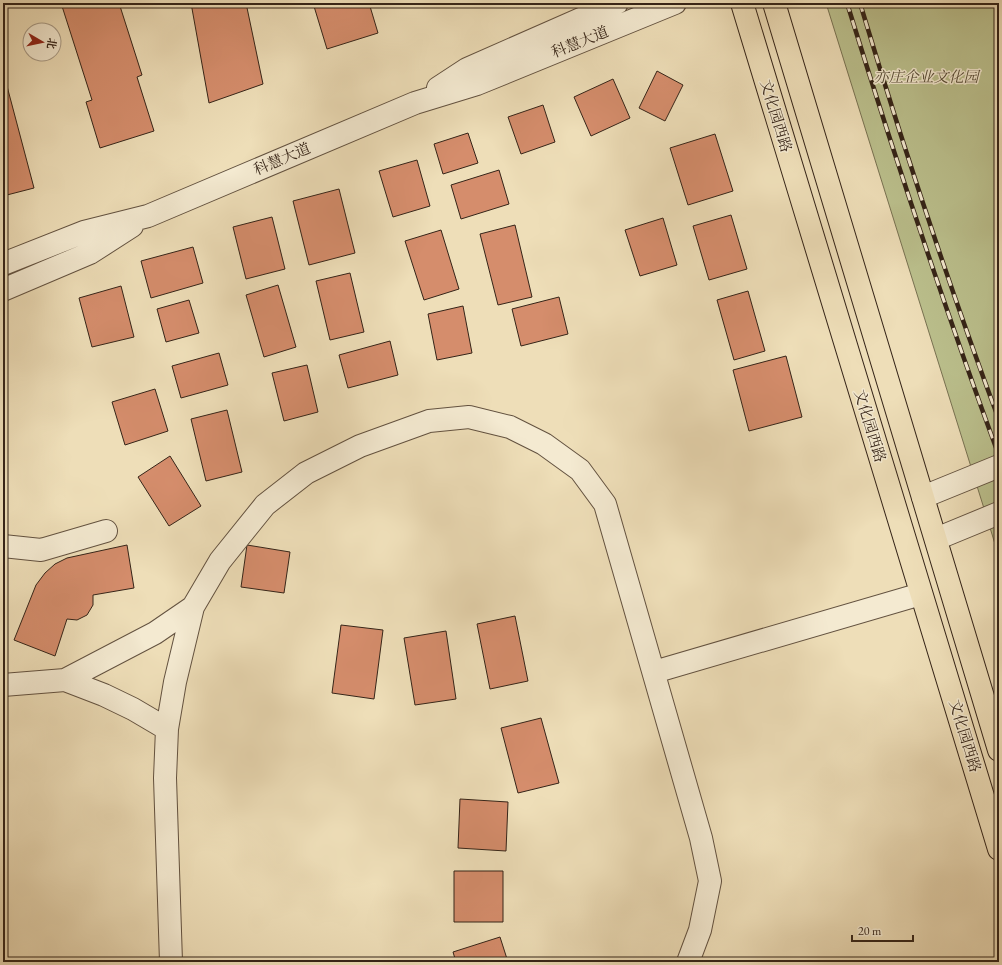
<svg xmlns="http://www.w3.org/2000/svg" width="1002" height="965" font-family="'EB Garamond','Noto Serif SC',serif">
	<rect width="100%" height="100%" fill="#eedeb8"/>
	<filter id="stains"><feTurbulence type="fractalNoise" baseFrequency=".005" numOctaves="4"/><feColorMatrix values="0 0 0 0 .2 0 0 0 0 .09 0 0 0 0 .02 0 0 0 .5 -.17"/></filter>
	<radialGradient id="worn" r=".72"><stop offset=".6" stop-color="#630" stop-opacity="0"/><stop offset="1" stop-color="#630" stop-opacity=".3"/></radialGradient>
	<path fill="#bbc08d" stroke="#787252" d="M826,3h173v554l-12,-39z"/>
	<path fill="#d58d6c" stroke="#352418" d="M61,3h58l23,72 -5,2 17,54 -54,17 -14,-46 6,-2z
		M191,3h55l17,81 -54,19z
		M313,3h56l9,30 -51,16z
		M3,71l31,117 -31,8z
		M657,71l26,14 -18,36 -26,-13z
		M613,79l17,39 -39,18 -17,-39z
		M543,105l12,37 -34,12 -13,-37z
		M468,133l10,30 -35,11 -9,-30z
		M715,134l18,57 -45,14 -18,-57z
		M417,160l13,46 -37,11 -14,-46z
		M499,170l10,34 -48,15 -10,-34z
		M339,189l16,64 -46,12 -16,-64z
		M731,215l16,54 -38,11 -16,-54z
		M272,217l13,52 -39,10 -13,-52z
		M663,218l14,47 -37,11 -15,-46z
		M515,225l17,72 -34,8 -18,-71z
		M441,230l18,59 -35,11 -19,-59z
		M193,247l10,36 -52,15 -10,-37z
		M350,273l14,59 -34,8 -14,-59z
		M278,285l18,62 -32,10 -18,-62z
		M121,286l13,51 -42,10 -13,-49z
		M748,291l17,60 -31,9 -17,-60z
		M559,297l9,37 -47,12 -9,-37z
		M189,300l10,33 -33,9 -9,-33z
		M463,306l9,47 -35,7 -9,-46z
		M390,341l8,34 -50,13 -9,-33z
		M219,353l9,32 -47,13 -9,-32z
		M786,356l16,61 -53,14 -16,-61z
		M307,365l11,47 -34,9 -12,-48z
		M155,389l13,42 -43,14 -13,-43z
		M227,410l15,62 -36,9 -15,-62z
		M170,456l31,50 -32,20 -31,-49z
		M127,545l7,43 -41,7v10l-6,10 -10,5 -10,-1 -12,37 -41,-16 22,-55 9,-12 10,-9 12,-6z
		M247,545l43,7 -6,41 -43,-6z
		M3,573l3,1 -3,9z
		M515,616l13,65 -38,8 -13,-65z
		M341,625l42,5 -9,69 -42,-6z
		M446,631l10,68 -41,6 -11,-67z
		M541,718l18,65 -41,10 -17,-65z
		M460,799l48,3 -2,49 -48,-3z
		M454,871h49v51h-49z
		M500,937l8,25h-52l-3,-10z"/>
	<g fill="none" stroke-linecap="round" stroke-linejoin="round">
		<g stroke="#635240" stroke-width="24">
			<path id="minor" d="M438,88l29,-19 150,-66
				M3,264l81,-32 64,-16 267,-113 62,-19 198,-81
				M3,290l87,-37 42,-27
				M923,497l76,-31
				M936,539l63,-26
				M3,546l38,4 65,-19
				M654,672l267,-78
				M3,685l62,-5
				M167,729l-34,-20 -29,-14 -39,-15 90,-47 38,-26
				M171,962l-6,-184 2,-49 8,-47 18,-75 27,-46 45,-56 41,-32 54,-27 69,-25 40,-4 41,10 34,17 36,26 25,34 96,334 9,43 -10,49 -12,32"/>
		</g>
		<g stroke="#352418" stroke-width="24">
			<path id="major" d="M742,3l257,846
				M774,3l225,747"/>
		</g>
		<use href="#minor" stroke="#f4ead1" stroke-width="22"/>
		<use href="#major" stroke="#eedeb8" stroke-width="22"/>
		<g stroke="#352418" stroke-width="4.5">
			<path id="rail" d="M847,3c47,152 97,303 152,453
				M860,3c42,140 88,280 139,417"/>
		</g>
		<use href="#rail" stroke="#f4ead1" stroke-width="3" stroke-dasharray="9" stroke-linecap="butt"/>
	</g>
	<g text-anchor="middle" stroke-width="3" stroke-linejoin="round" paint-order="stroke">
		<g font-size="15" fill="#352418" stroke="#f4ead1">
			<text transform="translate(580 42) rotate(-22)" y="5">科慧大道</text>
			<text transform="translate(776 116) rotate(73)" y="5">文化园西路</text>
			<text transform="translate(282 159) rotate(-23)" y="5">科慧大道</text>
			<text transform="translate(870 426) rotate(73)" y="5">文化园西路</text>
			<text transform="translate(965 736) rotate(73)" y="5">文化园西路</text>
		</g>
		<g font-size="15" font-style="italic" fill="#564b35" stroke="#f4ead1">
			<text x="926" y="82">亦庄企业文化园</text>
		</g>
	</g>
	<rect width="1002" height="965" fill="none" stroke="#eedeb8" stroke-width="16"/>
	<rect x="4" y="4" width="994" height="957" fill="none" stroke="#352418" stroke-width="2"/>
	<rect x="8" y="8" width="986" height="949" fill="none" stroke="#352418"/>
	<g transform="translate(42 42) rotate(99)"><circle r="19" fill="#f4ead1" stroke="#a89b87"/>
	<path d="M0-3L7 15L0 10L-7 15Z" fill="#8f2418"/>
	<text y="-6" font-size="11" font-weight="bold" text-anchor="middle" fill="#352418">北</text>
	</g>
	<path d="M852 935v6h61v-6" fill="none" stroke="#352418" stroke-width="2"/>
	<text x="858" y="935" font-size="12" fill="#352418" stroke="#f4ead1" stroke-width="3" paint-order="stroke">20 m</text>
	<rect width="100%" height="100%" filter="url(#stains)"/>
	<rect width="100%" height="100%" fill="url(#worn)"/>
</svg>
